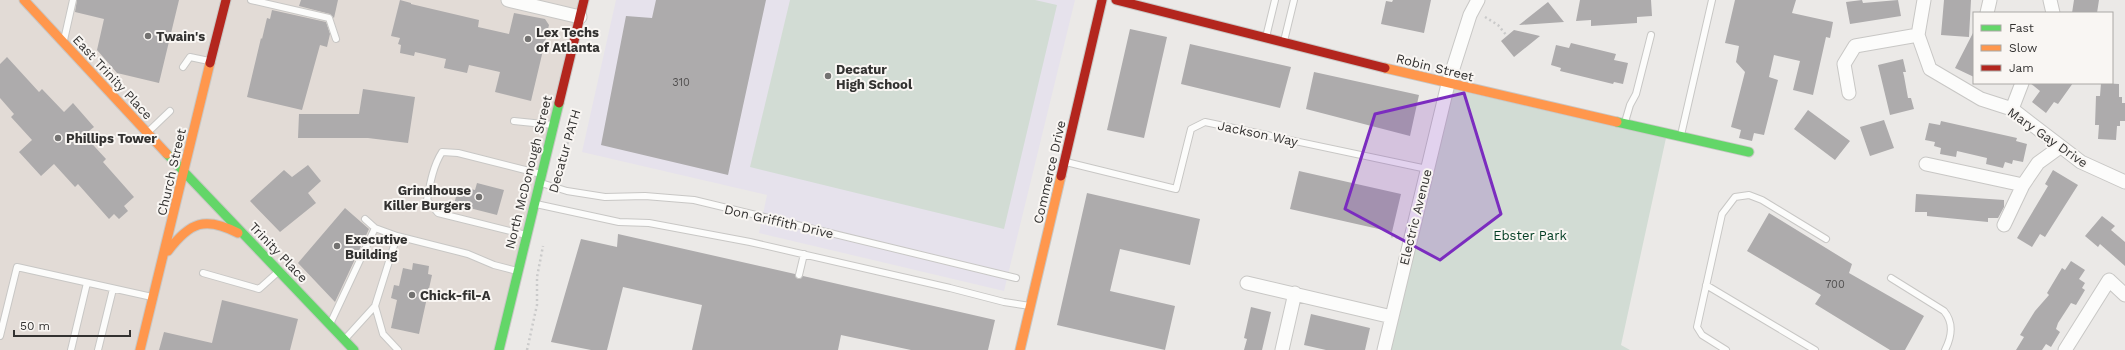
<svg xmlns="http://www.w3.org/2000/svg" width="2125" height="350" font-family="'Work Sans',sans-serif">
	<rect width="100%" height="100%" fill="#ebe9e7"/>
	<path fill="#e2dbd6" d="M0,0h579l-80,350h-499z"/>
	<path fill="#e6e2ec" d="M616,0h459l-71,291 -245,-58 8,-38 -185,-43z"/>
	<path fill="#d2dcd4" d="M790,0h245l22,5 -53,224 -254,-62z
		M1451,89l215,49 -45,207 9,5h-243z"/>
	<path fill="#adabac" d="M77,0h102l-20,83 -42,-10 -20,-23 7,-31 -29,-7z
		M301,0h37l-4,18 -4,-4 -31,-8z
		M400,0l11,3v1l68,16 -1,7 31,7 5,-21 31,6 4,6 -18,76 -36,-9 5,-20 -31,-7 -2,8 -23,-5 2,-9 -31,-7 -1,4 -14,-3 1,-8 -3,-1 2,-6 -9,-2z
		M656,0h110l-38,175 -127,-30 25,-129 26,2z
		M1393,0h38l-7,33 -43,-9 5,-23 6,1z
		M1580,0h71l1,16 -15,1v6l-46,3v-6l-15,1z
		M1735,0h61l-4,13 41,9 -3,16 -4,-1 -13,58 -20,-5 7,-29 -26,-6 -5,22 9,3 -14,55 -10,-2 -2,8 -13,-3 2,-8 -10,-3 14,-55 -9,-10 3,-16 -14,-3z
		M1862,0l1,3 35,-3 3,16 -51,8 -4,-22z
		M1944,0h27l-2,37 -28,-2z
		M2074,0h25l-2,13h-25z
		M1548,2l16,20 -45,3z
		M272,10l54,12 4,12 -3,13 -7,-2 -18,65 -55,-13 14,-59 1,1 5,-21 3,1z
		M1130,29l37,8 -23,101 -37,-8z
		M1514,30l26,6 -26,21 -13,-16z
		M1974,31v46l-19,-9z
		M1571,43l45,11 -2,6 14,3 -5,21 -9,-2 -1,2 -53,-13 1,-3 -10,-3 5,-20 13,3z
		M1190,44l101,23 -11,41 -99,-24z
		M7,57l32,35 3,-3 22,23 9,-9 21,24 -10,8 22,24 -3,3 31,35 -10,9 4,5 -9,8 -5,-5 -5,5 -31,-35 -3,3 -21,-23 -13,12 -22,-24 13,-12 -21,-23 3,-3 -14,-16v-34z
		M1903,59l3,13h-3l1,4 4,22h3l3,11 -24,6 -12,-50z
		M1314,72l105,23 -9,41 -104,-27z
		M2030,83h43l-15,21 -4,-2 -8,11 -14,-11 8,-11z
		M2101,83l18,1v13h3v6h3v18h-5v5h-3l-1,14 -18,-1 1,-14h-4l1,-29h4z
		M363,89l52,8 -7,46 -40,-5h-70l1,-24h60z
		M1808,110l42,31 -15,19 -41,-31z
		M1884,120l10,28 -24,8 -10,-29z
		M1941,121l76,17 -1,3 11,3 -4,18 -10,-2 -1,4 -7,-2 -2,6 -17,-4 1,-6 -30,-7 -1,6 -16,-3 1,-6 -7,-2 1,-4 -10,-2 4,-17 11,2z
		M308,165l13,16 -13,12 8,10 -36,29 -30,-31 34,-31 8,7z
		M2053,170l25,15 -33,52 -5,-3 -8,13 -15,-9 31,-52 -3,-2z
		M1299,171l102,23 -9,38 -102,-23z
		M477,183l27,7 -7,25 -43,-11 5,-18 16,4z
		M1087,193l113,26 -10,46 -70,-16 -10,42 65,15 -10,44 -108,-25z
		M1916,194l88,6v7l-6,11h-10v4l-61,-6v-4h-12z
		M345,208l24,21 -34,73 -37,-39z
		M1769,213l83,51 -3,9 75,43 -19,34h-15l-75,-46 6,-9 -74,-44z
		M2102,216l13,10 -4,4 14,12v24l-25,-22 -2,3 -13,-11z
		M618,234l177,40 3,5 5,-3 192,44 -7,30h-77l-70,-15 -3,15h-146l10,-45 -79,-18 -16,63h-16l-40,-8 30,-103 36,8z
		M2071,261l14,9 -6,9 6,4 -3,5 3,2 -9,15 -5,-2 -13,20 -2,6 4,3 -9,15 -5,-3 -4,6h-26l8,-13 -4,-2 15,-24 14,-16 -2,-2 15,-25 3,2z
		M413,263l16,3 -1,8 4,1 -13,59 -28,-6 6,-28 -6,-2 3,-13 5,1 4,-18 9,2z
		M222,300l76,19 -8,31h-131l5,-18 48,11z
		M1251,307l20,5 -9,38h-18l3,-11 -3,-1z
		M1311,314l59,14 -5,22h-39l-22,-5z"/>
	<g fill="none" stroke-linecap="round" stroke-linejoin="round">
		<g stroke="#c8c7c5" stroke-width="8">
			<path id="lane" d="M251,0l78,18 7,21
				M1266,37l9,-37
				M64,40l9,-40
				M1284,41l10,-41
				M183,67l7,-10 19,4
				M514,121l39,4
				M1625,122l5,-17 6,-11 15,-59
				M148,132l22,-21
				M1681,135l31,-135
				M1066,162l110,27 15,-60 14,-7 222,47
				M541,183l26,8 38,6 40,-1 49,4 322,78
				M536,204l83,18 30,1 101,19 200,46 54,14 26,4
				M365,219l10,9 22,8
				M526,235l-88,-22 -11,-13c3,-16 6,-34 15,-48l16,1 83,21
				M203,273l56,16 19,-17
				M799,275l5,-21
				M1891,278l53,33c10,12 8,25 1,39
				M1706,285l109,65
				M375,306l8,28 15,16
				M331,322l44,-94
				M0,336l17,-69 135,30
				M345,339l30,-33 22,-70 71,18 26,11 23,6
				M71,350l16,-67
				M98,350l15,-61
				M1726,350l-24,-15 -5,-8 25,-113 13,-17 14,-2 13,5 64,39"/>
		</g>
		<g stroke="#c8c7c5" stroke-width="15">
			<path id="street" d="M508,0l72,17
				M1924,0l-6,35 12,34 51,30 31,10 69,53 44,20
				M2050,0l3,13
				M1987,13l3,-13
				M1849,93l-5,-29 11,-18 63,-11
				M2012,109l10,-26
				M1926,164l97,21
				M2004,225l19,-40 15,-22 22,-16
				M1247,283l145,34
				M1282,350l13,-57
				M1384,350l64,-266 22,-69 8,-15
				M2065,350l44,-70 16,15"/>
		</g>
		<g stroke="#c8c7c5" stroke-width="11">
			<path id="fast" d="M1617,122l132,30
				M167,154l187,196
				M499,350l60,-247"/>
		</g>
		<g stroke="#c8c7c5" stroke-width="11">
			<path id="slow" d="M24,0l143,154
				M1385,68l232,54
				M168,251c22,-29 37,-35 70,-18
				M140,350l70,-287
				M1020,350l41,-174"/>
		</g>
		<g stroke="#c8c7c5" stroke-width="11">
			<path id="jam" d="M1116,0l269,68
				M210,63l16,-63
				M559,103l25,-103
				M1061,176l41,-176"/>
		</g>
		<path stroke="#cacaca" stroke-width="2.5" stroke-dasharray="2 3" stroke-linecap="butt" d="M1485,17l13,8 9,11
			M566,149l3,-11
			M1391,236l7,2
			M527,350l10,-45v-28l6,-31"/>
		<use href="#lane" stroke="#fcfcfb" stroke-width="6"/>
		<use href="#street" stroke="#fcfcfb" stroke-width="13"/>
		<use href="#fast" stroke="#63d668" stroke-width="9"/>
		<use href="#slow" stroke="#ff974d" stroke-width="9"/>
		<use href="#jam" stroke="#b3261e" stroke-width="9"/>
	</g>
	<path fill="#7b2cbf" fill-opacity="0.2" stroke="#7b2cbf" stroke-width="3" stroke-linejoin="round" d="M1464,93l37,121 -61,46 -95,-51 30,-95z"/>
	<g fill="#737271" stroke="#f9f6f3" stroke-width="1.5">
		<circle cx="148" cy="36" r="4"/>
		<circle cx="528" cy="39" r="4"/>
		<circle cx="828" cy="76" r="4"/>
		<circle cx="58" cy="138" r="4"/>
		<circle cx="479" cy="197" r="4"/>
		<circle cx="337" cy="246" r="4"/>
		<circle cx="412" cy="295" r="4"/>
	</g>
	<g text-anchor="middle" stroke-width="4" stroke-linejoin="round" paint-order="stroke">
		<g font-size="11" fill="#525050">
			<text x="681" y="86">310</text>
			<text x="1835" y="288">700</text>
		</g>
		<g font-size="13" font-weight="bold" fill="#333231" stroke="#f9f6f3" text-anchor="start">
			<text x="536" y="37">Lex Techs<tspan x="536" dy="15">of Atlanta</tspan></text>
			<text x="156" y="41">Twain's</text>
			<text x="836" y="74">Decatur<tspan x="836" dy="15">High School</tspan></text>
			<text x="66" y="143">Phillips Tower</text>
			<text x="471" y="195" text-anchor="end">Grindhouse<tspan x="471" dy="15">Killer Burgers</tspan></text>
			<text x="345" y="244">Executive<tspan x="345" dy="15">Building</tspan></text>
			<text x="420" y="300">Chick-fil-A</text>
		</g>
		<g font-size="13" fill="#333231" stroke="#f9f6f3">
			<text transform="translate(1435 67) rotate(14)" y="5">Robin Street</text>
			<text transform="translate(113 77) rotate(47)" y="5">East Trinity Place</text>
			<text transform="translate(1258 133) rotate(12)" y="5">Jackson Way</text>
			<text transform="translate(2048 137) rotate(35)" y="5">Mary Gay Drive</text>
			<text transform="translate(564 151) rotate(-74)" y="5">Decatur PATH</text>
			<text transform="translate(171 172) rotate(-77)" y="5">Church Street</text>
			<text transform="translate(528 172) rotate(-76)" y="5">North McDonough Street</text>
			<text transform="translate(1049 172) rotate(-77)" y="5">Commerce Drive</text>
			<text transform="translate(1415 217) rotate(-76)" y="5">Electric Avenue</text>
			<text transform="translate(779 221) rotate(13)" y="5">Don Griffith Drive</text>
			<text transform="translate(279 252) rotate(46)" y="5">Trinity Place</text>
		</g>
		<g font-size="13" fill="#023d23" stroke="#f9f6f3">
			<text x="1530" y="240">Ebster Park</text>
		</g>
	</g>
	<rect x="1973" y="12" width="140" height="72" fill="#f9f6f3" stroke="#aaa8a5"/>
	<rect x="1981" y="25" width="20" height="6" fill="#63d668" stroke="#aaa8a5"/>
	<text x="2009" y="32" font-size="12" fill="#333231">Fast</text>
	<rect x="1981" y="45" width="20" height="6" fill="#ff974d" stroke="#aaa8a5"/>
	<text x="2009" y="52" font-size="12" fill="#333231">Slow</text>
	<rect x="1981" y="65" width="20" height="6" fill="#b3261e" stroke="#aaa8a5"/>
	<text x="2009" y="72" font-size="12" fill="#333231">Jam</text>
	<path d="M14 330v6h116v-6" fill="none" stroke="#333231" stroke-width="2"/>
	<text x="20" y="330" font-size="12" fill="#333231" stroke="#f9f6f3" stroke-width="3" paint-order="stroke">50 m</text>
</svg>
